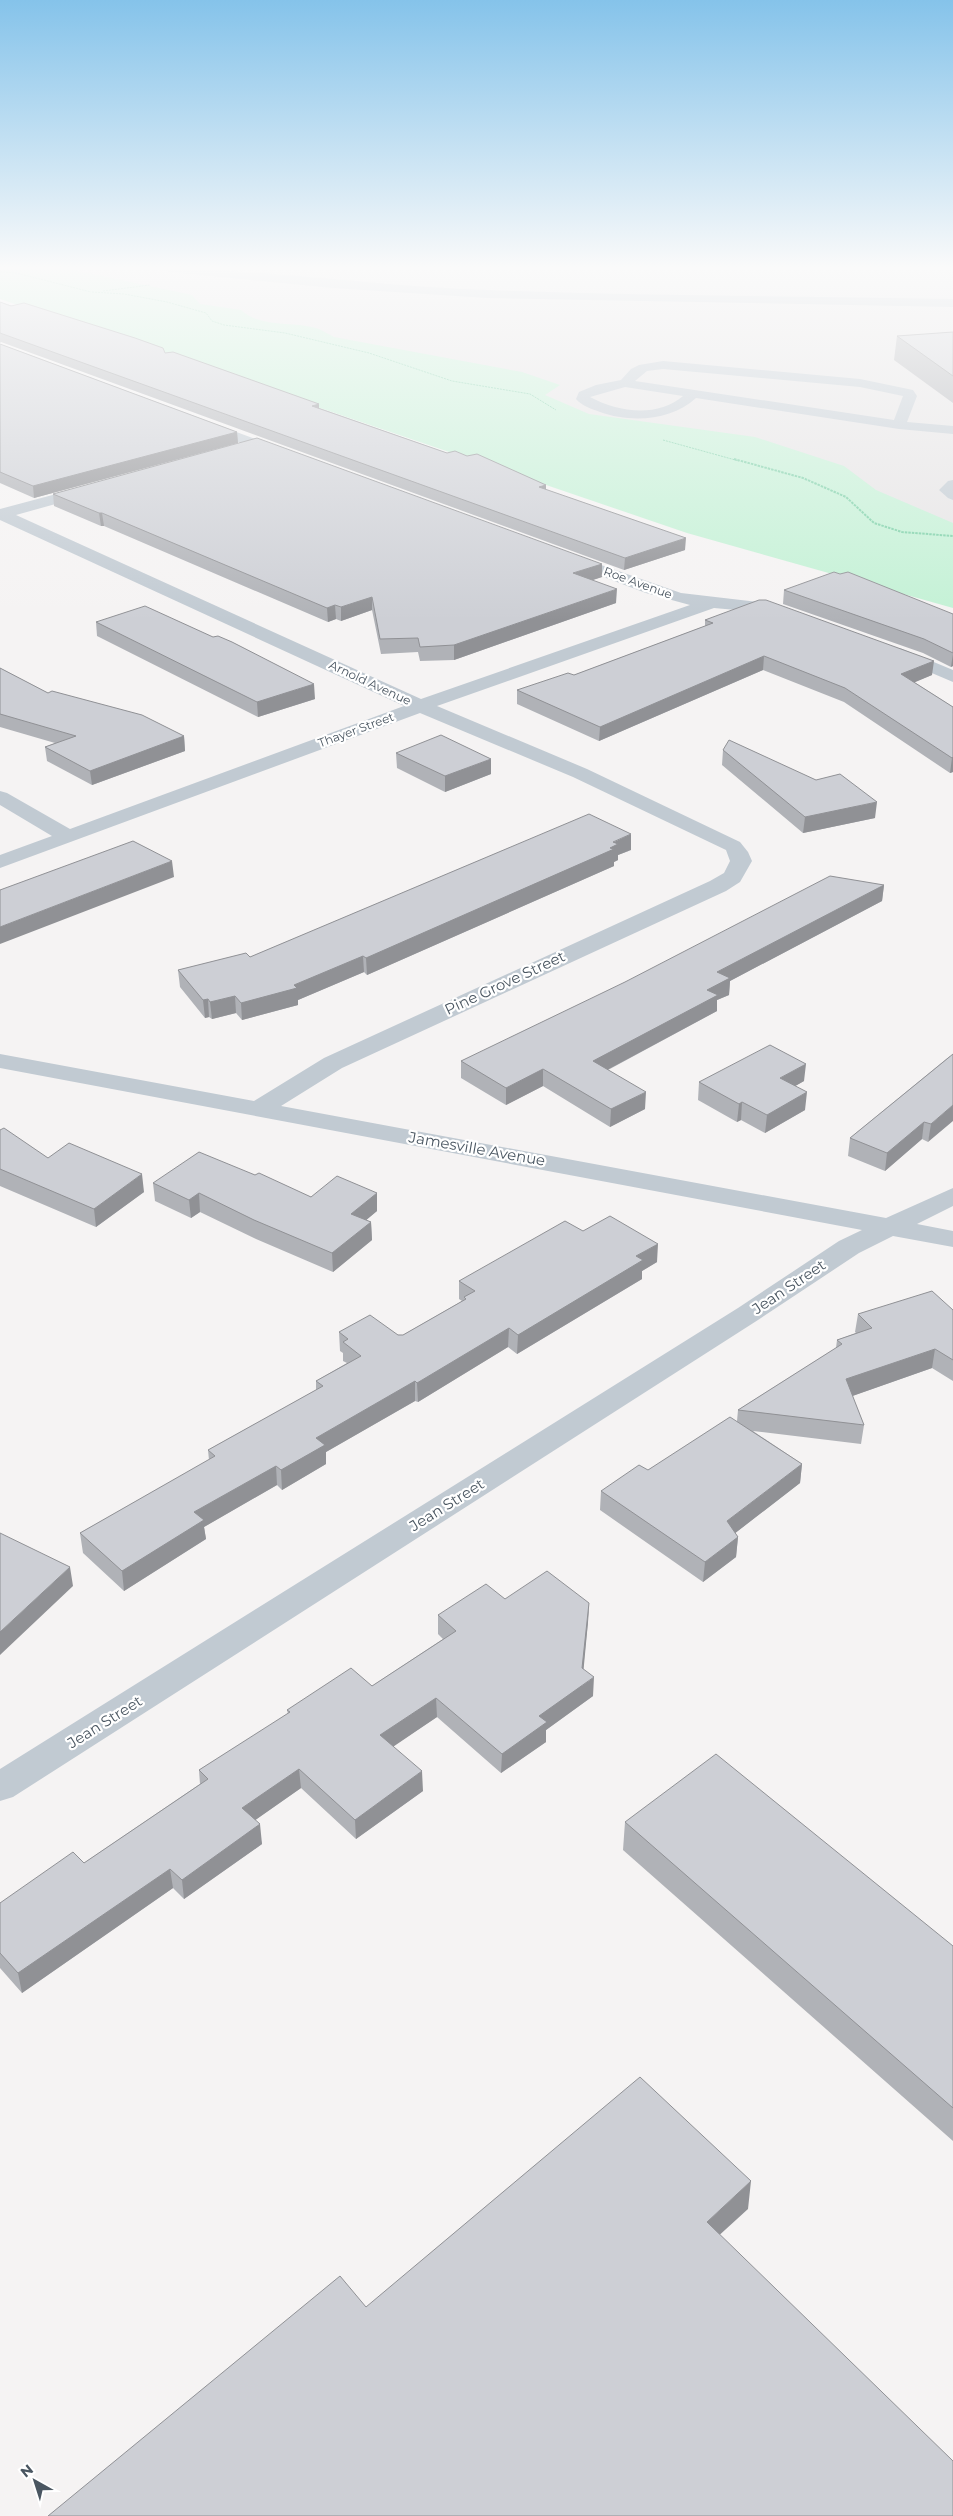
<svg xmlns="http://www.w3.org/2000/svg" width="953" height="2516" font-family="Montserrat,sans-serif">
	<rect width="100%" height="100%" fill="#f5f3f3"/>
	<path fill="#e6e4e5" d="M0,269h953v306z"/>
	<path fill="#c3f1d5" d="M0,269h69l123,26 8,9 41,6c19,18 52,11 75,18 6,2 12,6 18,9l188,35 38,13 -15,10 44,19 166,23 89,29 32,24 77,33v85l-266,-75 -687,-234z"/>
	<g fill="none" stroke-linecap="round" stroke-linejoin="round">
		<path stroke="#7ad0a6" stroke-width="1" stroke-dasharray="2 1" stroke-linecap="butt" d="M0,272l16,1 75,19
			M103,291l47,-6
			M92,292l32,2 43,8 39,11 6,8 12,4 61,8 84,20 83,28 78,13 26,16
			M663,440l76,21"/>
		<path stroke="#7ad0a6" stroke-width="2" stroke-dasharray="2.5 1" stroke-linecap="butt" d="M734,459l69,19 43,19 28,26 28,9 51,4"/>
		<path fill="#c1cad2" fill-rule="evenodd" d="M163,269c109,0 217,18 325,21 155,6 310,6 465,9v8l-466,-9 -154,-10 -164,-16z
			M663,361l197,18 53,11 4,6 -10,26 46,4v8l-54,-5 -203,-31c-25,23 -65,25 -96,14 -8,-3 -18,-6 -24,-13l3,-7 17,-7 25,-5 10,-11 8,-4zM663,369l197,18 43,9 -9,24 -259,-39 12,-10zM625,387l58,9c-25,22 -66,16 -93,1z
			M204,420l84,31 2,3 -2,3h-10l-79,-30 -2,-3z
			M953,480v20l-5,-2 -9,-8 9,-9z
			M90,485l8,5 -3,3 -79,22 405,184 269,-94 -44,-12 -85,-32 -2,-3 8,-5 114,40 77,9 32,7 3,4 -3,4 -6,1 -26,-6 -44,-4 -277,98 150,63 153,73 8,10 4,9 -12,21 -14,9 -384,177 -61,38 605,112 67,-30v18l-36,18 36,7v16l-60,-11 -34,17 -101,67 -745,477 -13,4v-32l738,-461 101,-67 23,-11 -862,-162v-14l254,47 70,-43 386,-177 14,-8 6,-12 -4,-11 -153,-73 -153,-64 -420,155v-13l52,-19 -52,-31v-14l7,2 63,36 334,-123 -404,-186v-11z
			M900,648l53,22v12l-59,-25 -3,-4 3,-4z"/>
	</g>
	<path fill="#b0b2b7" d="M0,302l165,51 154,55 128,45 20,3 79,29v5l139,60 -61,20 -623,-228 -1,1z
		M953,332v71l-59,-43 3,-24z
		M0,344l237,88 1,11 -204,55 -34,-15z
		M53,494l549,83 -10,3 24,23 -162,57 -34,1 -2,-9 -37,2 -9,-44 -31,11 -5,-2 -8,3 -224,-96h-3l-47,-20z
		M784,590l169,24v52l-2,1 -28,-14 -140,-49z
		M705,620l227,55 -18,7 39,25v65l-3,1 -106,-71 -81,-32 -164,71 -82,-37v-14l57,-15 131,-49z
		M96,622l219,77 -57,18 -161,-81z
		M0,668l48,25 136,43 1,15 -93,34 -45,-24 -2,-14 10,-4 -55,-16z
		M723,750l93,30 59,38 -72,15 -81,-68z
		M396,753l95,21 -46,18 -48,-24z
		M631,850l-13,5v5l-4,2v4l-247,109 -3,-3 -66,28v5l-56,15 -6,-7 -24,6 -3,-2 -4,1 -25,-31 -2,-17 72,-13z
		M884,885l-2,16 -152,80 -1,14 -12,5v11l-109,59 37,39 -35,18 -67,-41 -37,19 -45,-27v-17z
		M950,1056l-22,86 -6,-3 -37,32 -37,-15 2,-18z
		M804,1081l-9,5 10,24 -40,23 -24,-13 -4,2 -39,-22 1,-18z
		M0,1130l48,28 96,34 -48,35 -96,-41z
		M255,1175l56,22 66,-4v18l-11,9 5,2 1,18 -39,32 -77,-33 -56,-27 -9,6 -36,-17 -2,-18z
		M583,1231l74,31 -15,9v8l-125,75 -9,-7 -90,55 -3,-1 -89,51v12l-44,26 -5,-5 -73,42 2,12 -82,52 -41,-38 -3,-20 129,-73 -1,-10 108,-60v-9l31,-18 -4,-2v-8l-3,-2 -1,-19 64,3 59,-34 -3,-2v-18z
		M953,1310v71l-21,-13 -80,28 12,29 -3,19 -108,-13 49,33 -2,19 -65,50 3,4 -2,20 -33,25 -103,-72 1,-19 47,-21 89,-49 1,-11 98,-62 1,-8 19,-7 -1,-1 3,-18z
		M505,1599l84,4 -1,19 -5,47 10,27 -47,34v12l-45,31 -64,-56 -44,29 30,45 -67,48 -55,-51 -46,32 7,24 -78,55 -11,-11 -151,105 -22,-25v-65l84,-40 116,-79 -1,-14 89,-56 -1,-4 85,-24 71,-47 -5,-5v-19z
		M625,1822l328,124v195l-330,-291z"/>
	<path fill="#909195" d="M319,404v10l-7,-8z
		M237,432l1,11 -204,55 -1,-12z
		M546,485v12l-7,-10z
		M99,513h3l2,13h-3z
		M686,538l-1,12 -61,20 1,-12z
		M602,564v13l-30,10 1,-14z
		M617,589l-1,14 -162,57v-15z
		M372,597v13l-31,11v-14z
		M335,605l1,14 -8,3 -1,-14z
		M953,653v13l-2,1z
		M764,656l-1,14 -164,71 1,-14z
		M934,661l-2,14 -33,14 2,-15z
		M314,684l1,15 -57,18 -1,-15z
		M184,736l1,15 -93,34 -2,-14z
		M953,757v15l-3,1 2,-15z
		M491,759v15l-46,18v-16z
		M877,802l-2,16 -72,15 2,-16z
		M631,834v16l-13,5v5l-4,2v4l-247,109 -1,-17z
		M172,861l2,16 -174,67v-17z
		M884,885l-2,16 -152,80 -1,14 -12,5v11l-125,67 1,-17 124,-89z
		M363,956l1,16 -66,28v5l-56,15 -1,-17 53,-18z
		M235,996l1,17 -24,6 -2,-17z
		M208,999l1,18 -4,1 -2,-18z
		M806,1064l-2,17 -26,15 2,-18z
		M543,1069v17l-37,19v-17z
		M646,1092l-1,17 -35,18 1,-18z
		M807,1092l-2,18 -40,23 2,-18z
		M742,1102l-1,18 -4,2 2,-18z
		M953,1105v16l-25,21 3,-18z
		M924,1122l-2,17 -37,32 2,-18z
		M142,1174l2,18 -48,35 -2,-18z
		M199,1193l1,19 -9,6 -2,-18z
		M377,1193v18l-25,21 -1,-18z
		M371,1222l1,18 -39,32 -1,-19z
		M658,1244l-1,18 -15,9v8l-125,75 1,-19 118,-79z
		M509,1328l-1,19 -90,55 -1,-19z
		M935,1349l-3,19 -88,31 2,-20z
		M415,1381v20l-89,51v12l-44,26 -1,-20 35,-32z
		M802,1464l-2,19 -75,58 2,-20z
		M276,1466l1,19 -73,42 2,12 -82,52 -2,-20 72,-59z
		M738,1537l-2,20 -33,25 2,-20z
		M70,1567l3,19 -73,69v-23z
		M589,1603l-1,19 -6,64 12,-9 -1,19 -47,34v12l-45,31 1,-19 37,-38 43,-48z
		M436,1698l1,19 -56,38 -1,-20z
		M299,1769l2,19 -57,40 -2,-20z
		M422,1771l1,20 -67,48 -1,-19z
		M260,1824l2,20 -78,55 -2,-19z
		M170,1869l3,19 -151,105 -4,-20z
		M751,2181l-3,28 -45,41 4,-28z"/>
	<path fill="#cdcfd5" stroke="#909195" d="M0,302l11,4 13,-3 111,35 28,10 2,5 8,-1 146,52 -7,2 135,47 8,-2 12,5 10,-2 69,31 -7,2 147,51 -61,20 -625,-225z
		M953,332v44l-56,-40z
		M0,344l237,88 -204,54 -33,-14z
		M257,438l345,126 -29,9 44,16 -163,56 -34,2 -2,-9 -38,1 -8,-42 -31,10 -6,-2 -8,3 -225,-95h-3l-46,-19z
		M834,572l6,2 8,-2 105,42v39l-29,-14 -140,-49z
		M759,600h7l168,61 -33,13 52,33v50l-1,1 -107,-70 -81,-32 -164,71 -83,-37 51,-17 6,2 139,-52 -8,-3z
		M145,606l68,31 5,-1 14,6 82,42 -57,18 -161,-80z
		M0,668l48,25 4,-2 90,24 42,21 -94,35 -45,-24 31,-11 -76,-22z
		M441,735l50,24 -46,17 -49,-23z
		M729,740l87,40 24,-6 37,28 -72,15 -82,-67z
		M589,814l42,20 -18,8 5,2 -8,4 4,1 -248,109 -3,-2 -69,29 3,3 -56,15 -6,-7 -25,6 -2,-3 -5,1 -25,-30 68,-17 4,4z
		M133,841l39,20 -172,66v-37z
		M830,876l54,9 -167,87 13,6 -23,12 11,5 -125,66 53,31 -35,17 -68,-40 -37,19 -45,-27 164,-79z
		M770,1045l36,19 -26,14 27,14 -40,23 -25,-13 -3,2 -40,-22z
		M953,1054v51l-22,19 -7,-2 -37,31 -37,-15z
		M4,1128l44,30 21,-15 73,31 -48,35 -94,-40v-39z
		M199,1152l56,23 4,-2 52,24 26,-21 40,17 -26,21 20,8 -39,31 -78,-33 -55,-27 -10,7 -36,-17z
		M610,1216l48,28 -22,12 7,4 -125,75 -9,-7 -92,55 -2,-2 -99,57 9,7 -44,25 -5,-4 -82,46 10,8 -82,51 -42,-38 135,-77 -7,-6 115,-64 -7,-5 45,-25 -18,-14 5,-3 -9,-7 31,-17 28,20h5l63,-36 -2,-2 11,-6 -16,-10 106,-60 18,10z
		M932,1291l21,19v50l-18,-11 -89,30 18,46 -126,-15 104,-66 -5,-4 35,-12 -14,-14z
		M730,1417l72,47 -75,57 11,16 -33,25 -104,-71 38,-26 9,5z
		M0,1533l70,34 -70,65z
		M547,1571l42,32 -7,65 12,9 -55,39 8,6 -45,32 -66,-56 -56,37 42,36 -67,49 -56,-51 -57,39 18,16 -78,56 -12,-11 -152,104 -18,-20v-50l73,-51 11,11 124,-84 -9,-9 91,-58 -3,-2 64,-42 21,18 84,-55 -18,-16 48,-31 19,15z
		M716,1754l237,192v162l-328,-286z
		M640,2077l111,104 -44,41 246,239v55h-905l292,-240 26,31z"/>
	<linearGradient id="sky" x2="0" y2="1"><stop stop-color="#85c3ea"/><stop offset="0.43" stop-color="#fafafa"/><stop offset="1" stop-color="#fafafa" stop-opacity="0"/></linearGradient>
	<rect width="953" height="621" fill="url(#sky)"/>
	<g text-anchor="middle" stroke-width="4.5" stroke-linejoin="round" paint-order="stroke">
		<g font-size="12" fill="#4a5661" stroke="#fff">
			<text transform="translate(638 583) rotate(20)" y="4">Roe Avenue</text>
			<text transform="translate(370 683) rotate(25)" y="4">Arnold Avenue</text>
			<text transform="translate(356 730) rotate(-20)" y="4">Thayer Street</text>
		</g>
		<g font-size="15" fill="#4a5661" stroke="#fff">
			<text transform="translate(505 983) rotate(-25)" y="5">Pine Grove Street</text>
			<text transform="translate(477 1149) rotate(10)" y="5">Jamesville Avenue</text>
			<text transform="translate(789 1287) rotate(-34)" y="5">Jean Street</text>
			<text transform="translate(447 1505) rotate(-32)" y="5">Jean Street</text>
			<text transform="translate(105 1722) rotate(-32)" y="5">Jean Street</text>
		</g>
	</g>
	<g transform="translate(35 2481) rotate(321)" stroke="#ffffff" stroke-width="4" paint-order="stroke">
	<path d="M0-4L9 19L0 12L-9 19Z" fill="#4a5661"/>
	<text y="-8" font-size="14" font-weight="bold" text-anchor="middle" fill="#4a5661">N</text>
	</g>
</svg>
